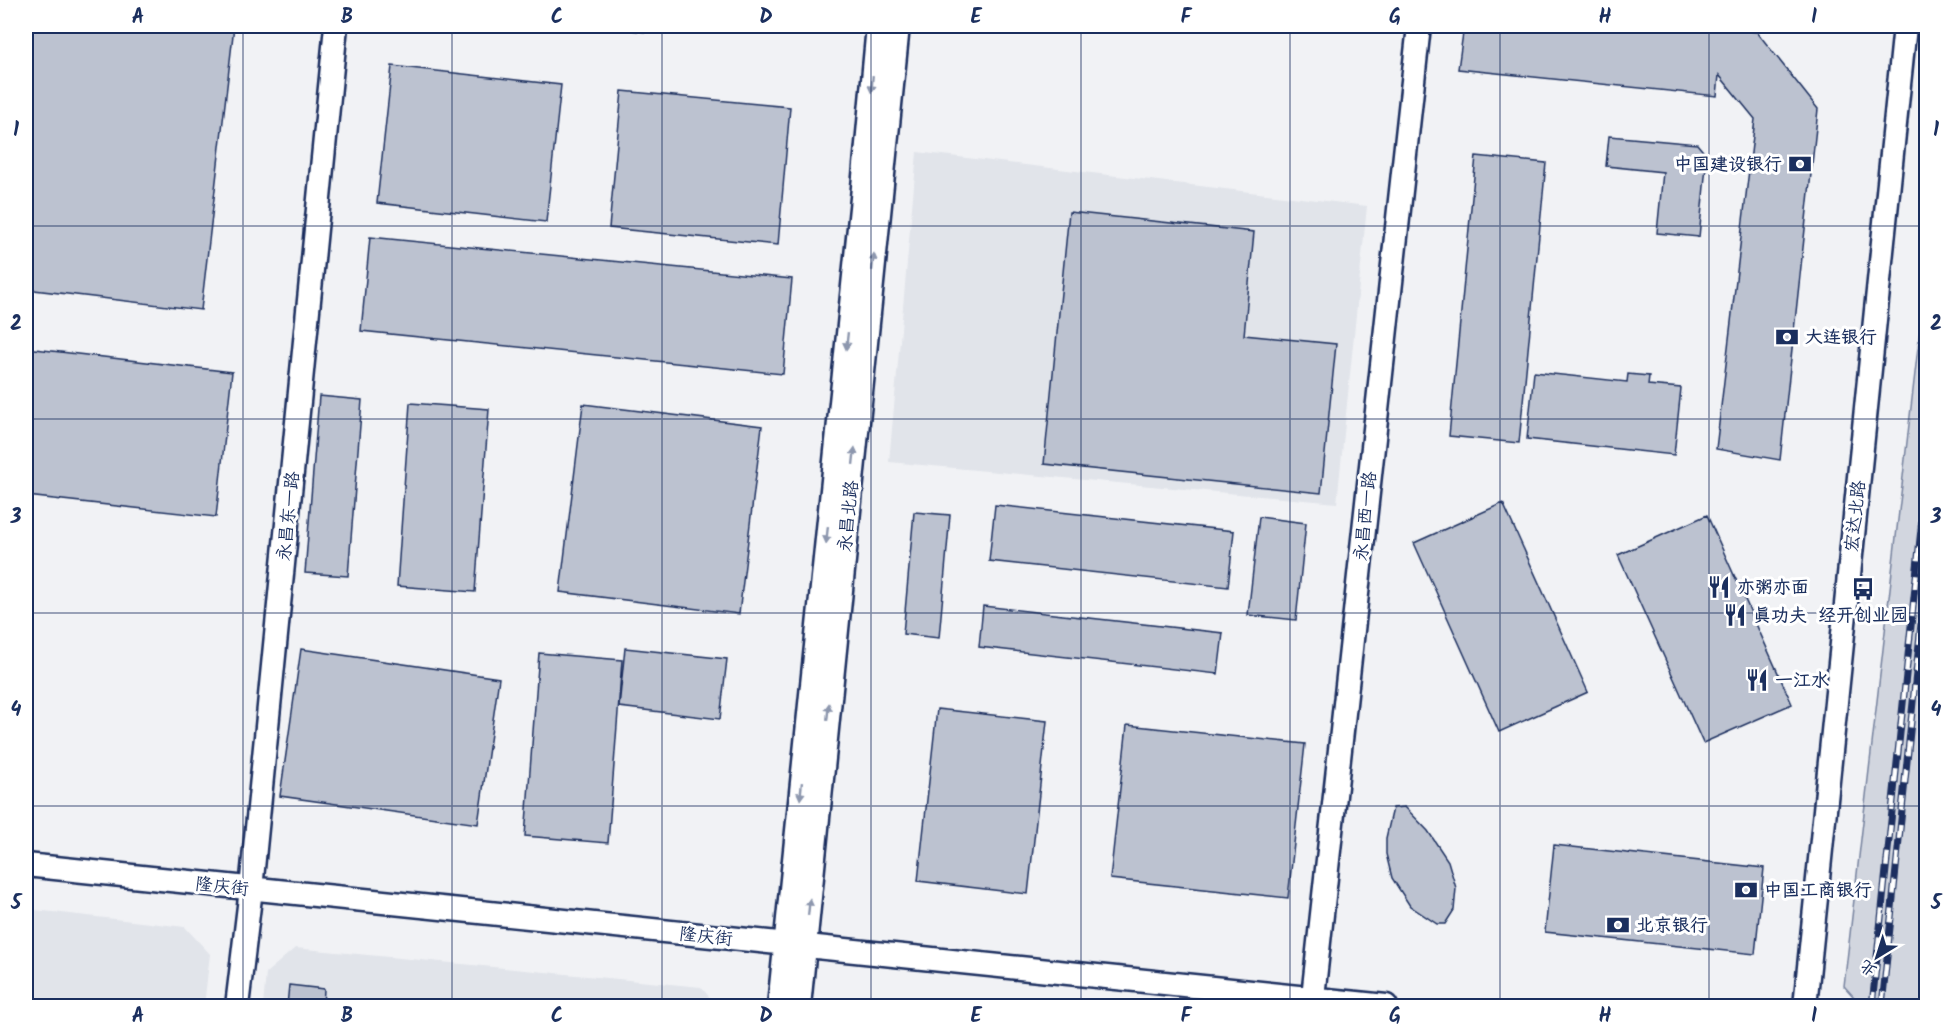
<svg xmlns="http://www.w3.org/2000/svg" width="1952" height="1032" font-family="Kalam,'LXGW WenKai TC',sans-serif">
	<rect width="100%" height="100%" fill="#f1f2f5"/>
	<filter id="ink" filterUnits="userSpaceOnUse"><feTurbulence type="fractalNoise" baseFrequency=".0167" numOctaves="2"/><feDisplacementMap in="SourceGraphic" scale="12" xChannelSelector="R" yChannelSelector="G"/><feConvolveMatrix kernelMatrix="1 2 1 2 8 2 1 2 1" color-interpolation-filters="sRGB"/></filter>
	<g filter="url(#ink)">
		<path fill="#e1e4ea" d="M917,152l450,54 -30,297 -448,-41z
			M26,909l159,18 25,27 -6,52h-178z
			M295,948l406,39 16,19h-454l3,-33z"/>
		<path fill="#d2d6df" stroke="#76829e" stroke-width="1.5" d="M1926,278v728h-64l-18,-20z"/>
		<path fill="#bcc2d0" stroke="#1b2f5e" stroke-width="1.5" d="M26,26h208l-33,284 -175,-21z
			M598,26h49l-1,6z
			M1464,26h239l54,6 61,77 -38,351 -64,-11 39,-330 -36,-44 -2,21 -259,-27z
			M392,66l169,19 -15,137 -169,-19z
			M622,91l168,16 -12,138 -169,-17z
			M1609,136l88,8 10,12 -8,81 -42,-4 6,-61 -57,-6z
			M1476,156l70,7 -27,280 -70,-7z
			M1069,212l185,20 -10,103 92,9 -15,149 -277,-29z
			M370,237l422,42 -9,95 -422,-43z
			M26,348l206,24 -16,145 -189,-21 4,-48 -5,-1z
			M1534,372l93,10 1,-8 21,2 -1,9 33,3 -7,67 -147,-16z
			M319,396l43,4 -14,176 -43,-3z
			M410,403l79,6 -14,183 -78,-6z
			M583,404l179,22 -23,188 -179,-22z
			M1503,503l85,189 -89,40 -85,-189z
			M995,505l239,26 -6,56 -239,-26z
			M914,512l36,3 -11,123 -36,-4z
			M1707,515l85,189 -89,39 -85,-188z
			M1259,517l47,6 -10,97 -48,-5z
			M983,606l240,27 -5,41 -239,-27z
			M625,648l102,11 -7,60 -101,-12z
			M301,649l198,29 -21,146 -198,-28z
			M539,653l83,7 -14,183 -83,-7z
			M937,709l110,12 -19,173 -110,-13z
			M1127,725l178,19 -17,154 -178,-19z
			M1405,807l23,24 20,30 8,27 -2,22 -9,14h-8l-27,-18 -18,-28 -6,-24v-16l7,-30z
			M1554,845l210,23 -9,86 -210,-22z
			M289,985l35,4 -1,17h-36z"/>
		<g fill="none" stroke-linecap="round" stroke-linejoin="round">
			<g stroke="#1b2f5e" stroke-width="27">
				<path id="minor" d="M26,865l1360,141
					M237,1006l14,-117 85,-863
					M779,1006l83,-808 16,-172
					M799,1006l99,-980
					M1312,1006l107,-980
					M1805,1006l100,-980"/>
			</g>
			<use href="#minor" stroke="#fff" stroke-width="22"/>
			<g stroke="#1b2f5e" stroke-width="7">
				<path id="rail" d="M1872,1006l54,-526
					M1882,1006l44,-431"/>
			</g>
			<use href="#rail" stroke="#fff" stroke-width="4.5" stroke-dasharray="14" stroke-linecap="butt"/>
		</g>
		<defs><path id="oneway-solid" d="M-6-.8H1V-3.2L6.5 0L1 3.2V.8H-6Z" transform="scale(1.5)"/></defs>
		<g fill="#8d97ae">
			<use href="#oneway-solid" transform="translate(872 84) rotate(95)"/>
			<use href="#oneway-solid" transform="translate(873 262) rotate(-84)"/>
			<use href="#oneway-solid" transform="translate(847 341) rotate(96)"/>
			<use href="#oneway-solid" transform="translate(854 456) rotate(-84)"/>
			<use href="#oneway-solid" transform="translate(827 535) rotate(96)"/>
			<use href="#oneway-solid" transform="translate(828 712) rotate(-84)"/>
			<use href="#oneway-solid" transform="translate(801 791) rotate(96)"/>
			<use href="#oneway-solid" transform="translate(809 907) rotate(-84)"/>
		</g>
	</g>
	<path fill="none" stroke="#1b2f5e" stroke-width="1.5" stroke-opacity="0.55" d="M243,26v980M452,26v980M662,26v980M871,26v980M1081,26v980M1290,26v980M1500,26v980M1709,26v980M26,226h1900M26,419h1900M26,613h1900M26,806h1900"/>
	<defs>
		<g id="bank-bare" transform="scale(1.8)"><path d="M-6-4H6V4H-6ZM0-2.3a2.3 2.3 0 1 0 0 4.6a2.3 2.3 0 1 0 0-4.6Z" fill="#1b2f5e" stroke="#fff" stroke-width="2.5" paint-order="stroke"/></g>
		<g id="restaurant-bare" transform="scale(1.8)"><path d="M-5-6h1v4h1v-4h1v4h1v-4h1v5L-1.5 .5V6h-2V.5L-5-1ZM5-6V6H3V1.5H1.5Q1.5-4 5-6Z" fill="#1b2f5e" stroke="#fff" stroke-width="2.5" paint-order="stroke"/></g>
		<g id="bus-bare" transform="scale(1.8)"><path d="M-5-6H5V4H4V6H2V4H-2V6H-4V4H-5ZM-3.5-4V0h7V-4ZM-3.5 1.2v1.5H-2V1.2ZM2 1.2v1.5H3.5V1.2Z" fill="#1b2f5e" stroke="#fff" stroke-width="2.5" paint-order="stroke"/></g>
	</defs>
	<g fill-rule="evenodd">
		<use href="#bank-bare" x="1800" y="164"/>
		<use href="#bank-bare" x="1787" y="337"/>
		<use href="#restaurant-bare" x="1719" y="587"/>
		<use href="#bus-bare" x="1863" y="589"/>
		<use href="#restaurant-bare" x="1735" y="615"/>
		<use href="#restaurant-bare" x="1757" y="680"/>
		<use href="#bank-bare" x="1746" y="890"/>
		<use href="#bank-bare" x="1618" y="925"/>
	</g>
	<g text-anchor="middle" stroke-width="6" stroke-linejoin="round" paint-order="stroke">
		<g font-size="18" font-weight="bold" fill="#1b2f5e" stroke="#fff" text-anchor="start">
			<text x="1782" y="170" text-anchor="end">中国建设银行</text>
			<text x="1805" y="343">大连银行</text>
			<text x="1737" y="593">亦粥亦面</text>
			<text x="1753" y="621">真功夫</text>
			<text x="1863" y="621" text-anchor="middle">经开创业园</text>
			<text x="1775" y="686">一江水</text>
			<text x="1764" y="896">中国工商银行</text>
			<text x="1636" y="931">北京银行</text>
		</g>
		<g font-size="18" fill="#1b2f5e" stroke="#fff">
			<text transform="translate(288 516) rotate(-84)" y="6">永昌东一路</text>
			<text transform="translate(848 516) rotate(-84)" y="6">永昌北路</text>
			<text transform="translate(1365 516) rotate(-84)" y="6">永昌西一路</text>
			<text transform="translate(1855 516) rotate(-84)" y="6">宏达北路</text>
			<text transform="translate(222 886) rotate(6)" y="6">隆庆街</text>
			<text transform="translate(706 936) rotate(6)" y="6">隆庆街</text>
		</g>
	</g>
	<rect width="1952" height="1032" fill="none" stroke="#fff" stroke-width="66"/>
	<g transform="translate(1877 957) rotate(218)" stroke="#ffffff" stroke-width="4.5" paint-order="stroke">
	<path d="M0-4.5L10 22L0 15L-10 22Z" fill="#1b2f5e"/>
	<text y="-9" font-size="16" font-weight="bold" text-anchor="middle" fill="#1b2f5e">北</text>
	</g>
	<rect x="33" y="33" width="1886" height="966" fill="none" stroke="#1b2f5e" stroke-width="2"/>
	<g font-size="20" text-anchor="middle" font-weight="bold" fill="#1b2f5e">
		<text x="138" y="23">A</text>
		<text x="347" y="23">B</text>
		<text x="557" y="23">C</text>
		<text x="766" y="23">D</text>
		<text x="976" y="23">E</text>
		<text x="1186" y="23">F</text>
		<text x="1395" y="23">G</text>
		<text x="1605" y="23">H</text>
		<text x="1814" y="23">I</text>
		<text x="16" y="136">1</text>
		<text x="1936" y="136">1</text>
		<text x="16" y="330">2</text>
		<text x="1936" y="330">2</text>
		<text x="16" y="523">3</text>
		<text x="1936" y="523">3</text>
		<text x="16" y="716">4</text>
		<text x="1936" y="716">4</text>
		<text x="16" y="909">5</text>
		<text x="1936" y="909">5</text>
		<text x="138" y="1022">A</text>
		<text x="347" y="1022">B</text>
		<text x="557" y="1022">C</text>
		<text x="766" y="1022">D</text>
		<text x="976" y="1022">E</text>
		<text x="1186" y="1022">F</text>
		<text x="1395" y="1022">G</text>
		<text x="1605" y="1022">H</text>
		<text x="1814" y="1022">I</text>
	</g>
</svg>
